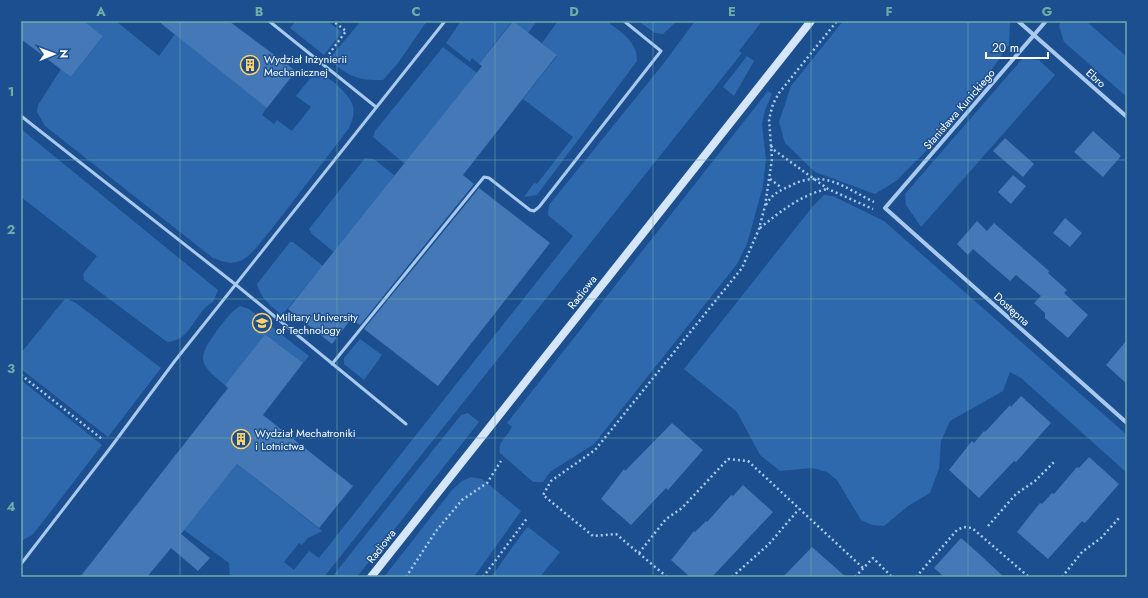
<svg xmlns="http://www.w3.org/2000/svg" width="1148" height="598" font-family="Jost,sans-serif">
	<rect width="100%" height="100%" fill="#1b4f8f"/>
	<path fill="#2e69ad" d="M84,21h32l43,35 16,-22 92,73 -5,8 12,9 3,-4 15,11 19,-24 -15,-11 16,-20c14,-6 37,18 41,30 2,8 -1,15 -4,22 -26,34 -52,69 -79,103 -8,9 -18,25 -30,30 -9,4 -19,0 -27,-3l-168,-132 -8,-14 1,-7 23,-36 10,8 32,-41z
		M296,21h31l15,11 -18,23 -34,-27z
		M361,21h66l-29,42 -15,17c-26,1 -35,-4 -54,-21z
		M461,21h76l-9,12 -16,-12 -33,43 -7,-6 -2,4 -24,-19z
		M558,21h48c14,10 32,21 31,40l-100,134 -12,2h-1l10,-14 3,1 36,-47 -50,-38 34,-43 -15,-13z
		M638,21h39l-14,13 -8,-1z
		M695,21h67l-23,30 3,2 -418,524h-94l-1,-14 -45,-33 53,-66 85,67 -14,7 -6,7 -3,-2 -15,19 10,8 15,-19 10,7 254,-322 -25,-21 1,-10 115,-142z
		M843,21h164l3,2 -1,22 -42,60 -33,38 -38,38 -21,13 -60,-22 -30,-29 -6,-21 12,-36z
		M1061,21h25l41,36v40l-63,-55 -5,-16z
		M443,47l34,26 -72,91 -32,-27 2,-6z
		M747,56l7,5 -20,35 -11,-9z
		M1023,58l16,2 16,15 -134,152 -15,-22 -1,-11z
		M768,91l4,3 -7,16 -3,14 4,35 -3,27 -16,58 -10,20 -143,180 -44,28 -7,10h-10l-33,-29c-3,-11 7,-16 12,-26l-5,-4z
		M21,129l197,161 -5,12c-19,10 -21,39 -46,40l-83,-62 -1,-6 14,-18 -76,-59z
		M365,158l9,1 21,17 -60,77 -23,-19 -3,-5z
		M824,195l9,1 51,25 243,214v38l-106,-95 -11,-6 -7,19 -53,30 -9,20 -2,28 -9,24 -22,13 -24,20 -12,-1 -11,-5 -24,-40 -10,-8 -15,-4 -32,3 -20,-16 -23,-43 -53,-43 129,-163z
		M290,242h3l30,24 -41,49c-11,-9 -21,-16 -25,-31z
		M67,299l9,4 85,65 -53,69 -87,-68v-16l43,-53z
		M240,306l9,3 60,47 -6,7 -38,-29 -40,51c-28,-22 -28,-27 -7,-56 7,-8 12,-17 22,-23z
		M360,339l22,16 -18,25 -20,-16v-6z
		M21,380l81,65 -60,78 -10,12 -11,6z
		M468,413l11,9 -122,155h-25l129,-162z
		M471,477l11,2 39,32 -47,66h-90l68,-87 10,-9z
		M528,527l32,25 -20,25h-49l33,-46z"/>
	<path fill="#4478b7" d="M21,21h63l19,15 -32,41 -50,-38z
		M158,21h71l67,50 -29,37z
		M513,21l44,34 -94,120 11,9 -114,141 -9,-6 -19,25 -44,-35 194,-243 -3,-2z
		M1093,131l28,25 -18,21 -29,-25z
		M1005,138l29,26 -11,13 -30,-26z
		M1013,175l13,11 -15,18 -13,-12z
		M479,188l71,55 -112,143 -74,-57z
		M1065,218l17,15 -12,14 -17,-14z
		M977,221l10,10 7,-8 55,48 -1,2 19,17 -3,3 24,22 -20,23 -23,-20v-5l-11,-10 7,-7 -25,-21 -6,6 -37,-32 -5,6 -11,-11z
		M265,334l38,29 -40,52 90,71 -34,42 -82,-64 -56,70 29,24 -12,13 -27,-23 -24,29h-67l148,-189 -3,-3z
		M1127,340v44l-21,-19z
		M1021,396l30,27 -35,39 -2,-1 -35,37 -30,-28 23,-29 2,2 10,-12 1,1 25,-27 1,2z
		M672,423l31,27 -35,40 -2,-2 -35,37 -30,-26 23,-30 1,2z
		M1089,457l30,27 -34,39 -3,-2 -34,38 -31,-27 23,-29 2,1 10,-11 2,1 23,-27 2,1z
		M743,485l30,27 -61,65h-22l-19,-17 23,-29 1,1 11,-11 1,1 24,-27 2,1z
		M961,538l16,14 27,25h-60l-10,-9z
		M812,547l34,30h-63z"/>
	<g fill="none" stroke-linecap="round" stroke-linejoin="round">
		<path stroke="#a9c9ee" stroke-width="2.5" stroke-dasharray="2 3" stroke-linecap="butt" d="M329,54l17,-23 -13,-10
			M771,146l3,4 54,39 45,20
			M770,179l12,9
			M766,205c6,-11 13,-14 24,-19 33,-18 55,2 84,16
			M760,228c21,-17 41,-33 67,-39
			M21,375l81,64
			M988,526l28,-32 19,-13 20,-20
			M639,553l27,-34 16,-11 46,-49 20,2 115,107
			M406,577l30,-46 26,-31 25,-17 14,-22
			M483,577l45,-60
			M667,577l-51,-43 -23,2 -50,-41 8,-14 44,-31 147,-182 17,-39 6,-23 7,-47 -3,-40 4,-15 6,-11 58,-72
			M732,577l37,-33 30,-35
			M855,577l18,-19 19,19
			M916,577l41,-47 7,-3 8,1 57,49
			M1062,577l20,-25 19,-14 18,-20"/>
		<path stroke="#a9c9ee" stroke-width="3" d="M269,21l107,86
			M21,116l214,168 171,140
			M332,364l152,-187 5,1 41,32 4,1 5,-4 122,-156 -37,-30
			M21,564l90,-117 63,-85 271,-341"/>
		<path stroke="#a9c9ee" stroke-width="4" d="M1018,21l109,96
			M1046,21l-161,187 242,215"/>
		<path stroke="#d6e6fa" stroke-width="8" d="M371,577l440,-556"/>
	</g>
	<path fill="none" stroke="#6fada8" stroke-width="1" stroke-opacity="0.55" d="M180,21v556M337,21v556M495,21v556M653,21v556M811,21v556M968,21v556M21,160h1106M21,299h1106M21,438h1106"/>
	<defs>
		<g id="building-ring" transform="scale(1)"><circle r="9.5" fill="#1b4f8f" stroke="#ffd166" stroke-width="1.5"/><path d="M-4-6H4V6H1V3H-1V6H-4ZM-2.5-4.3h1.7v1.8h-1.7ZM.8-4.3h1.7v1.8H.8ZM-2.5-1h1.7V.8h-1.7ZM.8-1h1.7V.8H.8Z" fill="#ffd166"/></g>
		<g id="university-ring" transform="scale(1)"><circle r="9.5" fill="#1b4f8f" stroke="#ffd166" stroke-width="1.5"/><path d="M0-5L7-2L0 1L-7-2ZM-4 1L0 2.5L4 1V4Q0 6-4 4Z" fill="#ffd166"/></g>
	</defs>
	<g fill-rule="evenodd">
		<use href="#building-ring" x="250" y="65"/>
		<use href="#university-ring" x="262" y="323"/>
		<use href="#building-ring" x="241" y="439"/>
	</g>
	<g text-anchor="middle" stroke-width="3" stroke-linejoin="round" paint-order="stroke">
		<g font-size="11" fill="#fff" stroke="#1b4f8f" text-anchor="start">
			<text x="264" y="63">Wydział Inżynierii<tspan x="264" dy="13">Mechanicznej</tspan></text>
			<text x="276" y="321">Military University<tspan x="276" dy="13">of Technology</tspan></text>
			<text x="255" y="437">Wydział Mechatroniki<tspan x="255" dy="13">i Lotnictwa</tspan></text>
		</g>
		<g font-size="11" fill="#fff" stroke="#1b4f8f">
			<text transform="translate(1096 78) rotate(42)" y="4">Ebro</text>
			<text transform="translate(959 109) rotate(-49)" y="4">Stanisława Kunickiego</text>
			<text transform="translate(582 292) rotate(-52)" y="4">Radiowa</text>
			<text transform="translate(1012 309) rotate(42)" y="4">Dostępna</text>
			<text transform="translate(381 546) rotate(-52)" y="4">Radiowa</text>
		</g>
	</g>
	<rect width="1148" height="598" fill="none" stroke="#1b4f8f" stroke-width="44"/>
	<g transform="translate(54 54) rotate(89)" stroke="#1b4f8f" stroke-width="3" paint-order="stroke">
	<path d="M0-3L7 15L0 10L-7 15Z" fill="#ffffff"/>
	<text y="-6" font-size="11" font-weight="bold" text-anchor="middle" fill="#ffffff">N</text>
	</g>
	<path d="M986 52v6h62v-6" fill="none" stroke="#ffffff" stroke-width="2"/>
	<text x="992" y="52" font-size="12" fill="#ffffff" stroke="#1b4f8f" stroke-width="3" paint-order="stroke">20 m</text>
	<rect x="22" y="22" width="1104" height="554" fill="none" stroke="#6fada8" stroke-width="1.5"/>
	<g font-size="13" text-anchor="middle" font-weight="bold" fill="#6fada8">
		<text x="101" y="16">A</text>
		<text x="259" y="16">B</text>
		<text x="416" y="16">C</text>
		<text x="574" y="16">D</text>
		<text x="732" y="16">E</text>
		<text x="889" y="16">F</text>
		<text x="1047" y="16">G</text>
		<text x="11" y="96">1</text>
		<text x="11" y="234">2</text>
		<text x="11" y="373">3</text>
		<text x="11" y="511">4</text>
	</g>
</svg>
